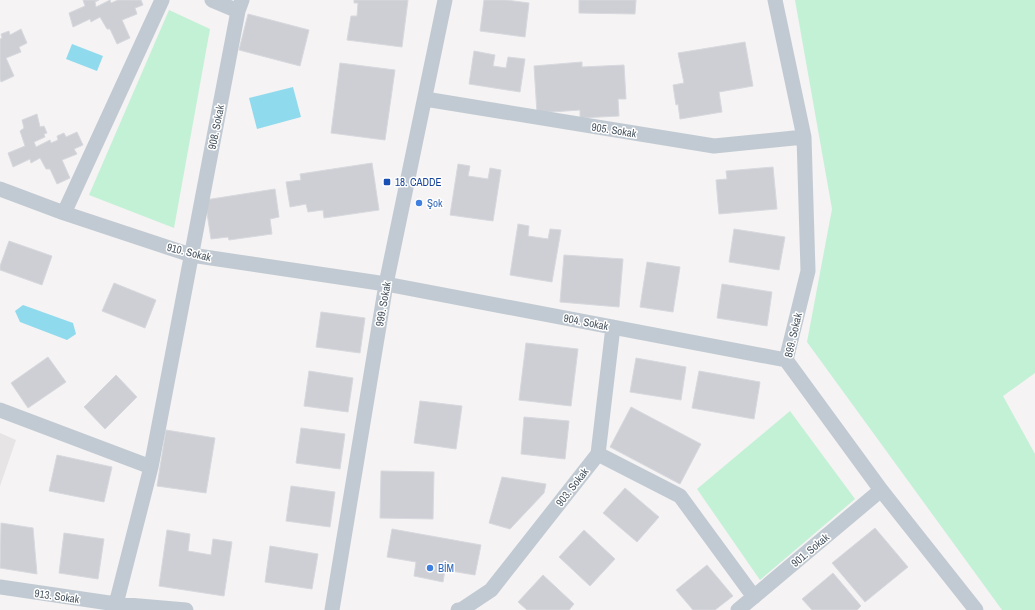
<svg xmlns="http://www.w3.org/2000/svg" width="1035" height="610" font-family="'Archivo Narrow',sans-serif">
	<rect width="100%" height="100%" fill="#f5f3f3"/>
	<path fill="#e6e4e5" d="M0,433l16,7 -16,46z"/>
	<path fill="#c3f1d5" d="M795,0h240v373l-32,23 32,58v156h-33l-195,-268 25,-133z
		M169,10l41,19 -36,199 -85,-33z
		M790,411l65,88 -95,81 -63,-91z"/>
	<path fill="#90daee" d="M72,44l31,12 -6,15 -31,-12z
		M293,87l8,30 -44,12 -8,-31z
		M23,305l50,18 3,11 -9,6 -47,-18 -5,-11z"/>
	<path fill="#cdcfd5" stroke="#d7d9de" d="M83,0h16l-4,2 1,5 14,-7 1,3 7,-3h23l2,5 -8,3 2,6 -15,6 8,18 -13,6 -7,-15h-3l-7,-12 -9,5 -1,-3 -17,8 -4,-14 16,-7z
		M354,0h54l-6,47 -55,-7 4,-24h6l1,-13h-4z
		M484,0h22l23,3 -4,34 -45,-6z
		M579,0h57l-1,14 -56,-1z
		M248,14l61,16 -9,36 -61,-16z
		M21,29l6,14 -8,4 2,5 -15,6 8,18 -13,6 -1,-3v-40l2,-1 -1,-4 8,-3 1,4z
		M745,42l8,44 -34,6 3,20 -42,7 -2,-15 -2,1 -3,-20 11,-2 -6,-30z
		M474,51l21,4 -2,11 13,2 2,-11 17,2 -5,33 -51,-8z
		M582,62v5l42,-2 2,34h-8l1,17 -39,2v-8l-43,3 -3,-47z
		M340,63l55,7 -10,70 -54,-7z
		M37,114l3,13 4,-1 3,7 -3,1 1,3 -11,5 2,5 14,-7 1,3 7,-3 -1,-4 7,-3 2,4 11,-5 6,13 -9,4 3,5 -15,6 8,18 -13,6 -7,-15h-4l-6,-11 -9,5 -1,-4 -17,8 -5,-14 17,-7 -5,-15 4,-3 -2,-8z
		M372,163l7,47 -55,8 -1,-8 -15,2 -2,-8 -16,3 -4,-25 15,-2 -1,-6z
		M458,164l12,2 -2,10 20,3 2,-11 11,2 -8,51 -43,-6z
		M773,167l4,42 -58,5 -3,-34 11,-1 -1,-8z
		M275,189l4,28 -9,2 2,15 -43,6 -1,-3 -17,2 -6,-39z
		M518,224l11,2 -1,10 20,3 2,-10 11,1 -9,52 -42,-7z
		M734,229l51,8 -6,33 -50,-8z
		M9,241l43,15 -10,29 -42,-15v-4z
		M564,255l59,4 -4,48 -59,-5z
		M647,262l33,5 -7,45 -33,-5z
		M114,283l42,17 -11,28 -43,-17z
		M722,284l50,8 -5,34 -50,-8z
		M321,312l44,6 -5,35 -44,-6z
		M526,343l52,6 -7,57 -52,-6z
		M48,357l18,25 -38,26 -17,-25z
		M636,358l50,9 -5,33 -51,-8z
		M309,371l44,7 -5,34 -44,-6z
		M699,371l61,11 -6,37 -62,-11z
		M116,375l21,22 -32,32 -21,-22z
		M420,401l42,5 -6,43 -42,-6z
		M631,407l70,37 -21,40 -70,-37z
		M524,417l45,4 -4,38 -44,-5z
		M301,428l44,6 -5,35 -44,-6z
		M166,430l49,8 -9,55 -49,-7z
		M57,455l55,12 -8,35 -55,-11z
		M381,471l53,1 -1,47 -53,-1z
		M502,477l44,7 -2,9 -34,36 -21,-6z
		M291,486l44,6 -5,35 -44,-6z
		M625,488l34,29 -22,25 -34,-29z
		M1,523l32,5 4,46 -37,-6z
		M875,528l33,39 -43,35 -33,-39z
		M392,529l89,16 -6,30 -30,-5 -2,12 -29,-6 2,-14 -29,-5z
		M167,530l23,4 -2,17 23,4 2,-16 19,3 -8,54 -65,-10z
		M584,530l31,29 -25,27 -31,-29z
		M64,533l40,6 -6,40 -39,-6z
		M270,546l48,8 -6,35 -47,-7z
		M707,565l26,31 -18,14h-22l-17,-20z
		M833,573l28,33 -4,4h-45l-10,-11z
		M543,575l31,29 -5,6h-42l-9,-8z"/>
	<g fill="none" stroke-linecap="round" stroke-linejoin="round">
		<path stroke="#c1cad2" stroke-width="15" d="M212,0l26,11
			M775,0l29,137 4,134 -22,89 95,130 95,120
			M425,99l289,47 90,-9
			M0,189l64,24 127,42 195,29 400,76
			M64,213l98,-213
			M0,410l151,57
			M598,454l82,42 74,101
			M0,587l116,17 70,6
			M116,604l35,-137 87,-456 4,-11
			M332,610l54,-326 59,-284
			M458,610h3l30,-20 107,-136 15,-127
			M738,610l143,-120"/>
	</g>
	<rect fill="#1a4fb4" stroke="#fff" stroke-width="1.5" x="383" y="178" width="8" height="8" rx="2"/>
	<g fill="#3f7fe0" stroke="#fff" stroke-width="1.5">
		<circle cx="419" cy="203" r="4"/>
		<circle cx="430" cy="568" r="4"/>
	</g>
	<g text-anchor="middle" stroke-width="3" stroke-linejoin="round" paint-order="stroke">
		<g font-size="11" fill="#4a5661" stroke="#fff">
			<text transform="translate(216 127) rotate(-79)" y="4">908. Sokak</text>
			<text transform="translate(614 130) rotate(9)" y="4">905. Sokak</text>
			<text transform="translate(189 252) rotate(14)" y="4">910. Sokak</text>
			<text transform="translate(383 304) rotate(-80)" y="4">999. Sokak</text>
			<text transform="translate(586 322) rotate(11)" y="4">904. Sokak</text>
			<text transform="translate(793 335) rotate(-77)" y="4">899. Sokak</text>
			<text transform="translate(572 487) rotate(-52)" y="4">903. Sokak</text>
			<text transform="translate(810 550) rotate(-40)" y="4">901. Sokak</text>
			<text transform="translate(57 596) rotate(8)" y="4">913. Sokak</text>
		</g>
		<g font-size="11" fill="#164399" stroke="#fff" text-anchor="start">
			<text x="395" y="186">18. CADDE</text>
		</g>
		<g font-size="11" fill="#366cbe" stroke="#fff" text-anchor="start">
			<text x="427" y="207">Şok</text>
			<text x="438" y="572">BİM</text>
		</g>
	</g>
</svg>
